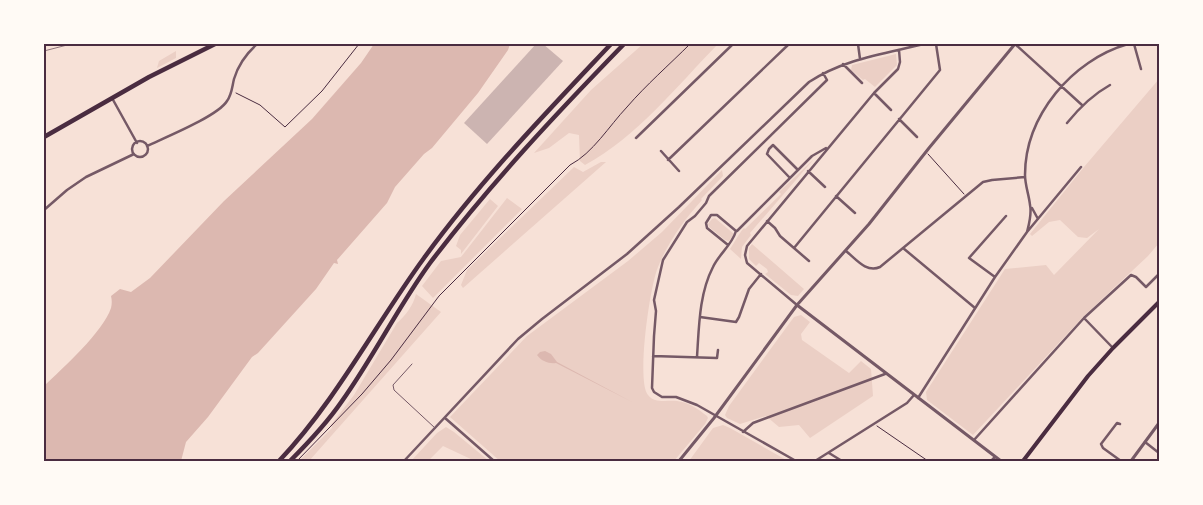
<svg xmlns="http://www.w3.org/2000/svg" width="1203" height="505" font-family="Mulish,sans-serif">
	<rect width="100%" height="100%" fill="#f7e1d7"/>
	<path fill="#ebcfc5" d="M643,44h75c-41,42 -81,93 -133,121l-5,-4 -1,-26 -10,-2 -20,15 -15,5 57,-63z
		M176,51v7l-19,10 2,-7z
		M896,54l1,11 -22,22 -10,-8 -2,1 -12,-10 1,-5z
		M1159,79v164l-11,13 -64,60 -111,119 -46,-35 -1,-8 79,-123 41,-4 8,10 45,-46 -12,9 -9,-1 -18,-17 -11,2 -17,14 -2,-2 54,-67z
		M814,159l-64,74 1,2 -9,12 -1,12 -11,-10c5,-7 9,-16 14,-21l1,1 36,-35 -2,-2z
		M601,162h5l-143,126 -2,-3 6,-15 107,-103 9,5z
		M722,170l1,6 -22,23 1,1c-18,20 -34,42 -44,67 -8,18 -22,114 -10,128 7,9 19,5 29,6 11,1 21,8 30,15l1,2 -3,6 -31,37h-174l-50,-44 77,-81 101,-75 34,-29z
		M507,198l15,11 -89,89 -11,-12 19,-25 20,-4z
		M490,199l8,7 -37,48v-4l-5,-4 4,-11z
		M715,218l19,16 -5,7 -4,-1 -16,-13 -1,-3 4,-5z
		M752,244l52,45 -6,7 -7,-1 -26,-21 3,-2 -1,-3 -8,-6 -3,3 -7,-7v-11z
		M416,294l25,18 -132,149h-10l33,-33 -1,-3 23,-30 43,-72c9,-8 16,-17 19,-29z
		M801,315l9,7 -9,12 1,6 47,33 12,-12 10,8 2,27 -63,42 -11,-13 -20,2 -13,-11 -26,8 -13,-6 -2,-3 4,-9 65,-89z
		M723,425l7,3 58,33h-99l24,-33z
		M446,427l8,5 35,29h-14l-32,-15 -15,15h-17l26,-28z"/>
	<path fill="#dcb8b0" d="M374,44h136l-2,6 -30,43 -46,55 -8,6 -29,33 -8,16 -50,57 1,4 -4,-1 -18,26 -58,64 -6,4 -44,60 -22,25 -5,19h-137v-75c19,-18 59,-54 67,-78 1,-4 1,-8 0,-12l9,-7 11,3 19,-14 74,-77 88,-82 49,-56z
		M545,351l6,3 6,8 75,40 -76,-39c-7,1 -15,-2 -19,-8l3,-3z"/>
	<path fill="#ccb4b1" d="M536,44h7l20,17 -76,83 -23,-21z"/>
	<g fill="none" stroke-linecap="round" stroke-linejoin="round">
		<path stroke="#4a2c40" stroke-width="1" d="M236,93l24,12 25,22 37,-36 37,-47
			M928,154l36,40
			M877,426l51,35
			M297,461l65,-67 29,-34 48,-64 131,-131c23,-12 39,-39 57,-58 19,-22 42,-42 63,-63"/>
		<path stroke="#755966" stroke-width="1" d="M412,364l-19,21 1,5 41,38"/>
		<path stroke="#755966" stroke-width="2.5" d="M858,44l2,15
			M1015,44l67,61
			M1134,44l7,25
			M843,64l19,19
			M874,93l17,17
			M112,98l25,45
			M899,119l18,18
			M1067,123c13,-16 25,-28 43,-38
			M636,138l97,-94
			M132 149a8 8 0 1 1 16 0a8 8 0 1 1-16 0Z
			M147,146c19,-9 71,-30 80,-45 5,-7 5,-14 7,-22 4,-14 12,-25 23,-35
			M661,151l18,20
			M668,160l121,-116
			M808,171l17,16
			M790,178l-23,-24 2,-5 4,-4 25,25
			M836,196l19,17
			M1032,208l6,11
			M44,210l23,-20 19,-13 48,-23
			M767,221l8,7 5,8 29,25
			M737,231l75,-75 14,-8
			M1027,232c2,-8 5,-18 3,-27 -1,-10 -5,-20 -5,-30 0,-59 47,-115 103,-131
			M794,248l146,-178 -4,-26
			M903,248l72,60
			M846,251c10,8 20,22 34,16l103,-85 9,-2 33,-3
			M995,277l-26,-19 37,-42
			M797,305l-50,-42 -2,-8 2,-9 127,-153 24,-24 2,-7 -1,-12
			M700,317l36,5 3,-5 10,-28 12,-15
			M1084,318l29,30
			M653,356l64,2 1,-8
			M697,357c2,-30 2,-63 16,-90 6,-13 19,-22 23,-36l-19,-16h-6l-5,8 1,5 21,17
			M918,398l77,-121 32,-45 54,-65
			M445,418l49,43
			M1120,424l-3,-1 -16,21 2,4 18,13
			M743,432l10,-9 132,-49
			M974,440l110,-122 47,-43 5,2 10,10 13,-13
			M1145,442l14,11
			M829,453l13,8
			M404,461l114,-122 24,-20 85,-65 52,-47 130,-125c35,-23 74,-28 115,-38
			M796,461l-99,-56 -21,-8h-14l-8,-5 -2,-4 2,-52 2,-25 -2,-11 9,-40 24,-38 8,-6 11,-13 3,-7 118,-116 -4,-7
			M815,461l92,-58 7,-8
			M991,461l4,-4"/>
		<path stroke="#755966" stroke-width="3" d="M797,305l204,156
			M679,461l35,-43 83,-113 72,-81 60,-76 86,-104
			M1131,461l28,-38"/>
		<path stroke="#4a2c40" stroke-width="4" d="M1023,461l65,-85 25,-28 46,-46"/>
		<path stroke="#4a2c40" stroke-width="4.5" d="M44,137l105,-60 66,-33
			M279,461c57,-60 96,-136 145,-203 56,-77 122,-145 187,-214
			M290,461c19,-19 37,-38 52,-60 32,-45 56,-94 88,-138 59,-78 126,-149 194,-219"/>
		<path stroke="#8f747c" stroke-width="1" d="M44,51l27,-7"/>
	</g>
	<rect width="1203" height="505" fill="none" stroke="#fffaf5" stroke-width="90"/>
	<rect x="45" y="45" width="1113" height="415" fill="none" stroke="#4a2c40" stroke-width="2"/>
</svg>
